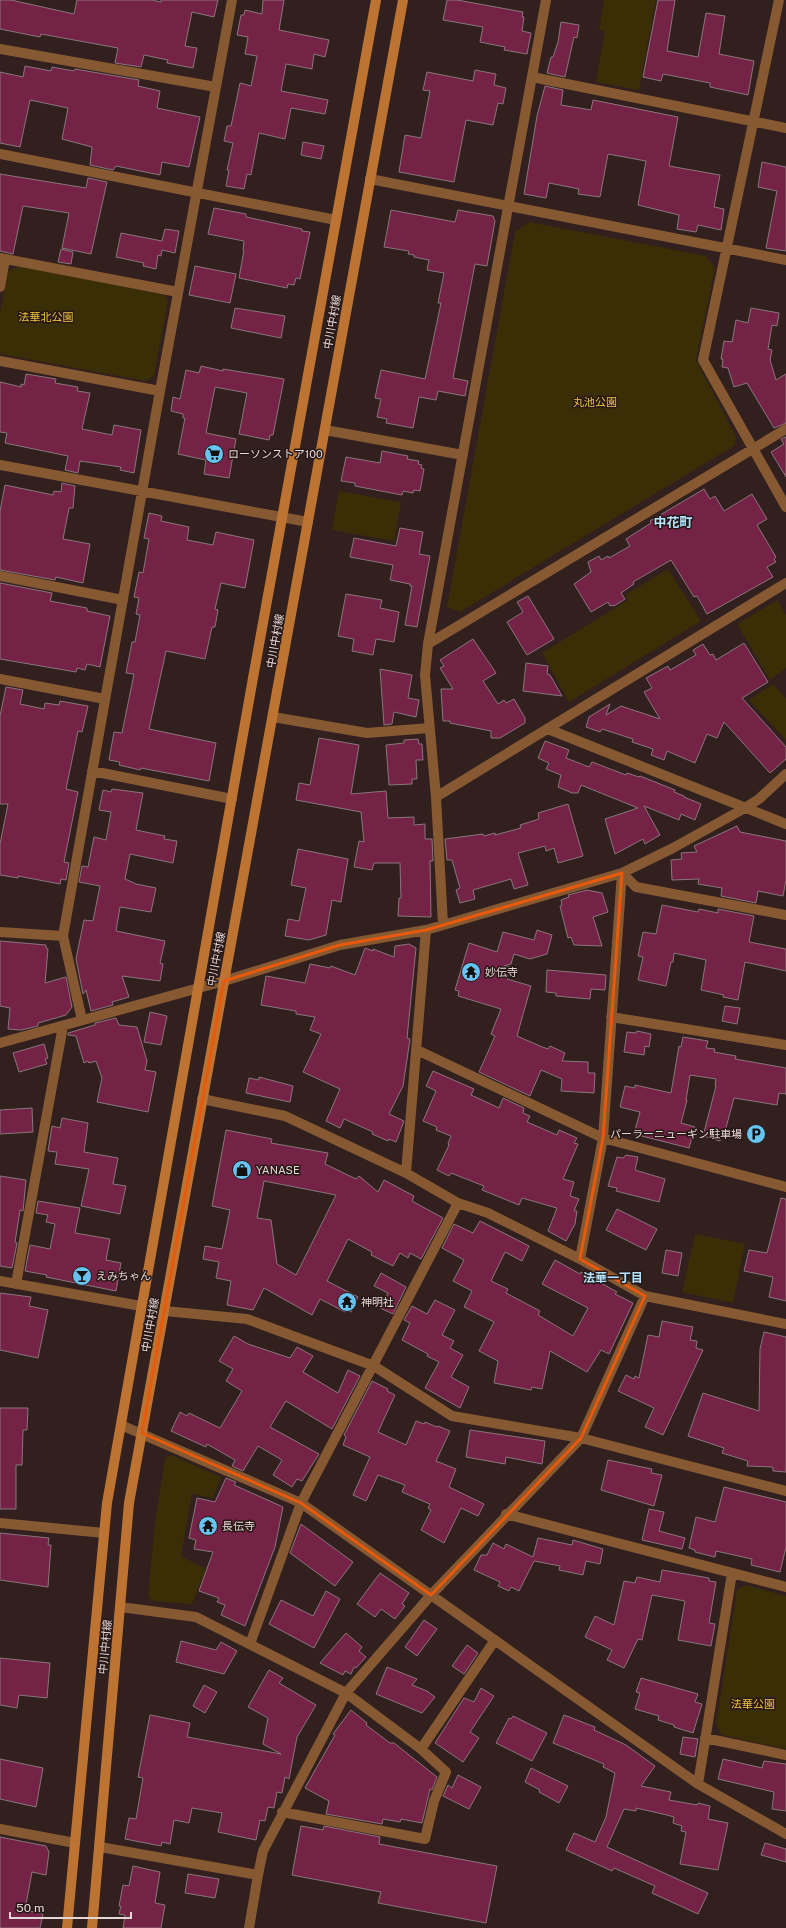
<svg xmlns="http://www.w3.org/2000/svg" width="786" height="1928" font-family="'Public Sans','Noto Sans JP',sans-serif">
	<rect width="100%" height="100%" fill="#31201e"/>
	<path fill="#3a2e07" d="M604,0h52l-17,90 -43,-8 9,-51 -6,-1z
		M529,222l177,34 9,12 -19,92 40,77 -1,8 -275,167 -13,-5 68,-375z
		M19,266l146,29 3,6 -14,75 -9,5 -145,-27v-41l8,-41z
		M339,491l62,11 -7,39 -62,-11z
		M668,569l33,52 -132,81 -27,-49 86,-53 -3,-5z
		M777,600l9,15v53l-16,12 -33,-56z
		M773,684l13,14v42l-37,-40z
		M695,1234l50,10 -12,59 -51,-11z
		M171,1455l50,22 -8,21 -21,-4 -11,62 25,13 -14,35 -40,-3 -4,-5 7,-73 10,-65z
		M746,1585l40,11v153l-64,-14 -6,-10 21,-135z"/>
	<path fill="#742347" stroke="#8a757c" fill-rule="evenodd" d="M0,0h11l63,14 3,-14h75l9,2v-2h57l-4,17 -22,-5 -7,34 12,2 -4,20 -26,-5 1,-3 -24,-5 -3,12 -26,-4 3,-15 -77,-14 -1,3 -40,-8z
		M263,0h21l-5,30 50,10 -4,17 -11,-3 -2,15 -26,-5 -5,27 47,9 -3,14 -34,-6 -6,31 -26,-6 -8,42 -4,-1 -3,15 -18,-3 3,-16h-2l6,-27 -9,-2 3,-15h4l9,-43 11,3 6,-30 -12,-2 3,-17 -11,-2 4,-20h3l1,-5 17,4z
		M447,0h10l66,12 -1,5h2l-2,14 9,2 -4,21 -23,-4 1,-3 -25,-5 3,-15 -40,-7z
		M658,0h17l-8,51 31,6 8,-44 19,3 -6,38 35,7 -6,34 -38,-8v-4l-47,-9 -2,7 -18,-4z
		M561,22l18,3 -2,13 -3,-1 -9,40 -18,-4 4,-16h2l5,-15z
		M25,66l26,5 1,-4 22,4 1,-2 64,11 -1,6 22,5 -3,17 43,9 -11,50 -27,-5 -2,13 -44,-9 -3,4 -23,-5 2,-18 -30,-8 6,-31 -38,-8 -10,47 -20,-4v-71l23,5z
		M475,70l21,4 -2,11 12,3 -3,16 -5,-1 -5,22 -27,-5 -12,62 -55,-10 6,-37 16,3 9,-47 -7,-1 4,-18 46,9z
		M545,86l18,4 -2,15 30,5 2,-10 85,17 -9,49 51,9 -6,32 10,2 -3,21 -23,-5 -2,7 -19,-3 2,-14 -41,-10 8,-44 -38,-7 -8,43 -22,-3 1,-5 -30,-6 -3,15 -22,-4 13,-78z
		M303,142l21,4 -3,13 -20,-4z
		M762,162l24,5v84l-20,-3 11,-57 -19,-4z
		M0,174l86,14 2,-10 19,4 -16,72 -29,-6 7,-35 -46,-7 -10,48 -13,-3z
		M214,208l32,6v3l56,12v2l8,1 -10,47 -4,-1 -2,7 -6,-1 -1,4 -48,-10 5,-28h-1l1,-9 -36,-7z
		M391,210l64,12 3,-12 35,6 2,5 -8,45 -12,-2 -22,114 15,3 -3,15 -27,-5 -2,9 -17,-3 -6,31 -27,-5 1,-4 -10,-2 4,-18 -6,-1 6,-28 44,9 16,-76h-3l6,-30 -17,-3 2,-10 -15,-3v-2l-6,-1 1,-3 -25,-4z
		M165,229l14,2 -4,22 -13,-3 -1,6 -3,-1 -2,14 -13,-3 1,-3 -28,-6 5,-24 41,8z
		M61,249l12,3 -2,12 -13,-2z
		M195,266l41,8 -6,29 -41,-8z
		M235,308l50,8 -4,22 -50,-10z
		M751,308l28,5 -2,13 -5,-1 -4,24 4,1 -2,10 6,20 10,-6v49l-12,5 -27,-45 -13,4 -6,-19 -6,-1 1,-8h-2l3,-18 8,1 4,-22 12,3z
		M201,366l22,5v-2l61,10 -11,56h-3l-1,5 -30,-6 8,-41 -32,-6 -9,46 30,6 -7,39 -25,-4 2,-14 -28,-6 7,-36h-2v-4l-12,-3 2,-14 7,2 6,-29 13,3z
		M26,374l30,5 -1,4 23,4 -1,4 13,2 -8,36 30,6 2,-10 27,5 -7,43 -14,-3 1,-3 -41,-6 -2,12 -13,-3 3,-14 -63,-13 2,-10 -7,-1v-50l21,5v-3l3,1z
		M786,437v40l-15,-25 13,-8 -3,-5z
		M382,451l26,5 -1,3 12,2 -1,3 4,1 -1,3 3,1 -4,22 -6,-1 -1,3 -10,-2 -1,4 -47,-9v-3l-14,-2 5,-24 34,6z
		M62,483l13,3 -2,22h-4l-6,31 27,5 -7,39 -27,-6 -1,3 -55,-10v-59l5,-26 48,10 1,-4 7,1z
		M704,489l6,10 5,-3 9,15 28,-17 15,25 -10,6 19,32 -2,2 2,3 -9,5 6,10 -66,37 -10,-18 -3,1 -23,-37 -38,22 1,2 -13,9 4,6 -11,7 -1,-1 -3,1 -2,-4 -17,10 -17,-28 17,-12 -3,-10 11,-6 2,4 7,-4 1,2 21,-12 -4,-7 25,-16 -1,-2z
		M149,513l13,3 -1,5 28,6 -2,13 26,5 3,-13 38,8 -9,48 -24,-5 -6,26 3,1 -3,17h-3l-7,32 -39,-8 -17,78 67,14 -7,38 -68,-13 -1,2 -21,-5 1,-3 -11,-2 5,-28 8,1 12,-59 -8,-1 6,-31h3l5,-27 -4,-1 3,-16 -5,-1 5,-25 4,1 6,-34 -5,-1z
		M400,528l23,4 -4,22 11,2 -13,71 -12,-2 7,-39h-2v-2l-20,-4 3,-15 -43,-8 4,-19 42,8z
		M0,583l52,10 -2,8 37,7v3l23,5 -10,51 -13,-3 -2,6 -8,-2 -1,4 -76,-13z
		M346,594l36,6 -2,8 19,4 -5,30 -18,-3 -3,16 -21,-4 2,-12 -16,-3z
		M528,596l26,43 -27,16 -20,-33 16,-10 -6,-10z
		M473,639l23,34 -13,8 15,23 6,-4 2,3 8,-4 11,19v5l-25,15h-9v-7l-41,-8v-2h-7l-2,-32h12l-13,-21 4,-2 -4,-6z
		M744,643l24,39 -26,16 44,49v12l-16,14 -46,-51 -7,16 -10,-4 -12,29 -28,-12 -3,9 -13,-5 2,-6 -21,-7 1,-3 -31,-10 -2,3 -14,-5 3,-10 21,-13 -4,11 15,-9 39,13 -16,-27 8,-4 -6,-10 22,-12 2,4 26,-15 -3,-5 10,-6 7,11 3,-1 3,6z
		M526,663l22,3 -1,8 3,1 12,21 -39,-5z
		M380,669l32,6 -4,23 11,2 -3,17 -22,-5 -2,12 -8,1z
		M6,687l17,3 -3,14 24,5 1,-6 14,2 1,-4 28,5 -6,26 -4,-1 -12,58 12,3 -14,70 5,1 -3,17 -5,-1 -1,5 -42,-8v2l-18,-3v-31l8,-40h-8v-88z
		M319,738l40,7 -8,49 35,-3 2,27 26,-1v8l11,-1v15h7l1,22h-3l1,56 -33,-1 1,-18h2l-1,-35h-26l-2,7 -18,-3 5,-26 5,1 -3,-30 -65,-12 3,-17 11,2z
		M418,739l1,5h3l1,16h-7l1,19h-5v5l-23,1 -3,-40 18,-2v-3z
		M545,741l24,9 -3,8 23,9 3,-5 34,13 1,-2 12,4 1,-1 35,14 -1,2 10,4v1l17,7 -6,16 -14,-6 -2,6 -35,-14 16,29 -15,9 -2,-5 -28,15 -10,-35 33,-11 -57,-23 -3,8h-6l-14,-6 3,-12 -15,-6 3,-6 -11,-5z
		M112,789l31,4 -7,37 29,6 -1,3 13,2 -4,22 -43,-9 -5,25 11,5 20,4 -5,24 -31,-5 -4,24 49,10 -5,22 3,1 -3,17 -38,-5 7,21 -17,5 1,3 -22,6 -5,-21 -3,4 -7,-35 8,-39 9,1 7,-35 -21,-4 3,-16 6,1 6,-30 12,3 5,-28 -12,-2 4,-20 8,2z
		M568,804l15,52 -25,7 -4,-15 -8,3 -1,-5 -27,7 10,32 -14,4 -3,-10 -38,11 2,9 -15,4 -4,-13 4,-2 -8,-28h-5l-2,-21 38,-5 1,2 11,-3v2l26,-7 -1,-3 19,-6 -1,-6z
		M737,826l3,6 46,9v39l-3,16 -25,-5 -2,12 -35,-7 1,-8 -24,-4 1,-5 -27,1 -1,-20 11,-1 -1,-6 16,-1 -3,-6z
		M298,849l50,10 -7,43 -9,-2 -6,35 -17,5 -24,-4 3,-17 11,2 7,-33 -15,-3z
		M587,890l15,3 6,19 -15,5 9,29 -28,-1 -3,-8 -3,1 -8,-32 2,-1 -1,-5 8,-3 -1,-2z
		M662,905l36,7 1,-3 19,4v-4l36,7 -5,26 37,7v22l-41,-9 -7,38 -15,-3 1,-2 -23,-5 5,-30 -32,-7 -1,9h-2l-5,24 -28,-6 5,-23 -5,-1 5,-24 13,2z
		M537,930l15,5 -5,19 -17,5 -16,-5 -3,10 -7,2 6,1 -3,12 24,7 -14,50 23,10 8,3 2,-3 15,7 -3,8 26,1v11h7l-1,20 -33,-2 1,-12 -21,-9 -11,26 -51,-24 16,-36 -4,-2 10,-25 -43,-13 1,-5 -4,-1 14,-47 28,9 6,-20 31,8z
		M0,941l46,4v3l2,1 -3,34 21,-6 6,30 -6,8 -28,8v3l-17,4 -13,-1 2,-21 -10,-2z
		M409,944l7,4 -9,90 3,1 -7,47 -14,28 15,7 -8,21 -7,-3 -1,2 -16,-7 1,-2 -29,-13 -4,9 -14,-7 14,-32 -37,-17 18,-38 -11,-4 5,-13 -19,-3v-3l-35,-6 5,-29 39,7 5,-19 20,4 1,-2 24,9 10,-27 8,3v-2l21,8 1,-11z
		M547,970l59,5 -1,15 -14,-1 -1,10 -34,-3v-3l-10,-1z
		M725,1006l15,2 -3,16 -15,-3z
		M150,1012l17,4 -6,29 -17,-3z
		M116,1018l3,7 18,2 10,34 -2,9 11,2 -8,40 -51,-10 5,-24 -6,-17 -7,2 -1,-2 -4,2 -8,-27 -8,-1v-2l27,-8v-2z
		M637,1031l14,3 -2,13 -4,-1 -1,9 -20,-3 3,-20 9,1z
		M683,1037l25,4 -2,7 9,1 -1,3 22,4 -1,3 51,9v26l-7,-1 -2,12 -43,-7 -10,37 -3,-1 -1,7 -17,-5 13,-50h-1l1,-7 -26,-4 -4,25h1l-6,23 14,4 -6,21 -55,-14 6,-22 -20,-5 5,-21 10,2v-3l36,8 8,-47 2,1z
		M44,1044l4,14 -3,1 2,5 -28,8 -6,-19z
		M433,1071l41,18 -3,6 28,13 4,-10 21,10 -1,5 7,3 -3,6 30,13 2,-5 18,8 -3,5 4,1 -15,35 11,3 -4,14 9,3 -5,12h3l-2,13 -9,17 -18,-10 9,-23 -35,-10 -3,7 -37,-15 2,-4 -33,-13 -2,3 -12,-6 12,-25 -1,-1 3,-8 -15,-6 1,-3 -14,-6 13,-30 -10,-5z
		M259,1077l34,9 -3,16 -44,-9 3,-15 10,2z
		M32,1108l1,24 -33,2v-24z
		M62,1118l26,5 -4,29 34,6 -5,26 13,2 -6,28 -39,-8 8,-37 -34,-5 2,-12 -9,-1 4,-25 8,2z
		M226,1130l46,9 -1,4 57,10 -3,11 31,15 3,-3 19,16 6,-12 30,16 -2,5 31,17 -22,41 -11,-6 -2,5 -8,-5 -7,13 -22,-11 1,-3 -24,-13 -21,42 31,16 -7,15 -5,-2 -1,2 -25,-13 -8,16 -48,-27 -11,22 -26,-5 4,-24 -15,-3 3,-16 -16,-3 2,-13 17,3 8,-39 -18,-4zM264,1181l72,14 -40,80 -19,-11 -6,-44 -14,-2z
		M626,1155l12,2 -3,13 30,9 -6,23 -43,-11 1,-3 -9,-2 9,-29 6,1z
		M0,1176l26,4 -3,31 -3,-1 -5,32 2,1 -5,25 -12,-2z
		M781,1198l5,1v102l-17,-4 4,-20 -29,-6 5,-21 18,3z
		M38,1201l42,7 -5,25 35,6 -4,21 15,3 -5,28 -70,-14 1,-2 -22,-4 5,-26 20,4 5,-25 -9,-2 2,-7 -12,-2z
		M617,1209l40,20 -11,21 -40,-20z
		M480,1221l49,25 -7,15 -17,-9 -14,29 17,8 -2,4 34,18 -2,4 35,21 15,-28 -46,-24 13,-24 25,14 1,-2 36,20 -2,2 18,9 -24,51 -8,-4 -14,22 -37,-21 -8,38 -10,-2 -1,3 -37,-7 4,-22 -19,-10 15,-29 -30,-15 8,-16 -19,-10 11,-21 -22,-12 12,-24 19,9z
		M666,1250l16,3 -4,23 -16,-3z
		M381,1273l25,14 -13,27 -13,-6 8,-15 -14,-7z
		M0,1293l31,4 -2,9 19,4 -10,48 -38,-8z
		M435,1300l20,10 -13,25 12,6 -4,7 13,7 -12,22 18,10 -9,21 -35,-20 14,-26 -12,-6 1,-2 -26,-14 8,-17 -6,-3 8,-14 15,8z
		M662,1321l31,6 -3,13 7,1 -1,7 7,2 -40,85 -18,-8 9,-19 -36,-17 8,-16 8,4 1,-3 4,2 9,-43 11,2z
		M764,1332l22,5v135l-13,-1v-4l-26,-1 1,-5 -26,-8 2,-5 -36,-12 15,-43 56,18 1,-62z
		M234,1336l14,8 42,14 7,-11 16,9 -10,16 35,21 10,-23 12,6 -28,53 -46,-28 -16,26 49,27 -17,27 -5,-2 -5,8 -19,-12 9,-15 -24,-14 -15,25 -11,-5 3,-6 -28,-16 -1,3 -35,-16 9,-19 7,4 2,-3 31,15 22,-37 -16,-10 7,-12 -14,-8z
		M372,1381l16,8 -1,2 8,4 -17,37 28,13 10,-24 8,3 1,-2 12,5 1,-1 12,5 -14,30 20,8 -7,18 35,17 -6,12 -17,-8 -17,35 -23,-13 10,-20 -3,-2 2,-4 -28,-12 3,-7 -27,-10 -12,26 -13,-6 17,-38 -27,-12 3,-8 -2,-2z
		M0,1408h28l-1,22h-4l-1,35h-6v44h-16z
		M470,1430l75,11 -3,23 -36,-7 -1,7 -39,-7z
		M608,1460l44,9 -1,4 11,2 -8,31 -53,-16z
		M226,1478l10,4 -2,3 49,22 -8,40 -30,79 -24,-11 4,-10 -8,-3 2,-4 -20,-7 14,-39 -19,-3 2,-9 -7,-2 8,-40 18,4z
		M724,1487l62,15v45l-6,25 -29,-7 1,-6 -36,-8 -1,6 -20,-5v-2l-6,-2 7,-31 19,5z
		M649,1509l15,3 -5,19 26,7 -3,11 -40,-9z
		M301,1524l52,38 -18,24 -45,-33z
		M0,1533l49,5 -1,7h3l-3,42 -48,-7z
		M538,1538l34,7 1,-5 30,9 -3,15 -14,-3 -3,14 -24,-5 1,-4 -26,-5 -15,30 -8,-4 -2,4 -11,-5 2,-4 -26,-12 7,-15h6l6,-12 11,6 2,-5 27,13z
		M662,1570l47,8v3l7,1 -7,41 6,1 -4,22 -33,-6 7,-39 -33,-6 -10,45 -4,-1 -14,29 -17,-8 5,-10 -27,-13 10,-21 19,9 10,-44 11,2 2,-6 23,5z
		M380,1573l29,20 -7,11 3,2 -10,13 -14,-10 -6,8 -18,-13z
		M326,1591l14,8 -26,49 -45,-24 12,-24 32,16z
		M424,1620l13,9 -20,27 -12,-9z
		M346,1633l16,14 -3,4 7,6 -10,11 -2,-1 -3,7 -6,-3 -2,4 -23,-12z
		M181,1641l35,9 5,-8 16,9 -13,23 -48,-12z
		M467,1645l11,8 -14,21 -12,-8z
		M0,1658l50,5 -3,35 -28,-3 -2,13 -17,-3z
		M387,1667l30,12 -5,6 15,6 8,6 -13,16 -46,-19z
		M269,1670l14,8 -4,5 37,22 -19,32 -8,42 -4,-2 -3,16 -5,-1 -3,16 -6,-1 -3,14 -5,-1 -4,20 -38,-8 4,-19 -30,-5 -3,15 -15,-3 -4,24 -8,-2 -1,4 -36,-7 4,-21 7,1 7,-41 -5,-1 12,-62 40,8 -3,14 94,17 -18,-10 5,-26 -20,-11z
		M641,1678l57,16 -3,8 7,2 -9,29 -19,-6v-2l-16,-5 1,-4 -24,-7 5,-16 -4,-1z
		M204,1685l13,7 -12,21 -12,-7z
		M481,1688l13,8 -24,36 9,6 -16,24 -28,-19 29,-45 10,4z
		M351,1710l16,13 -1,2 24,18h4l43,34 -5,13 -2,-1 -8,34 -21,-4 -1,3 -17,-3 -1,5 -56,-10 3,-13 -24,-13 30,-53 -2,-1z
		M564,1715l31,12 -1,3 32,15 29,21 -14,20 30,6 -2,8 28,5 1,-2 12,3 -2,13 20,4 -10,47 -38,-6 6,-32 -5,-1 1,-5 -9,-3 1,-6 -7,-2 -31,-7v3l-12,-2 -17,38 101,46 -10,21 -46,-21 3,-7 -41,-18 -2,3 -46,-21 8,-17 21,9 11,-25 9,-44 -12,-6 1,-3 -51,-21z
		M513,1716l34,17 -15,28 -36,-18 13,-25 2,1z
		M683,1737l15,2 -3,18 -15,-3z
		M0,1759l43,9 -7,39 -36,-8z
		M723,1759l39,9 2,-7 22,3v47l-14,-2 2,-17 -56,-13z
		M531,1768l37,18 -9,17 -20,-11 1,-2 -15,-8z
		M458,1775l23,12 -12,22 -26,-13 5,-11 4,3z
		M301,1826l22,4 1,-4 56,11 -1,7 118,22 -11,57 -108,-20 3,-11 -89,-17z
		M0,1837l46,9 3,6 -3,23 -14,-3 -7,38 18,4 -3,14h-40z
		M765,1843l21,6v13l-25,-7z
		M133,1866l27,6 -5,31 10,2 -4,23h-38l2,-13 -6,-1 2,-8h-2l4,-21 6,1z
		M188,1874l31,5 -4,19 -30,-5z"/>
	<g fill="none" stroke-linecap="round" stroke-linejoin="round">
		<path stroke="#865933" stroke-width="10" d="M779,0l-76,360 83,147
			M0,49l216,38
			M532,77l254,51
			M0,154l336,66
			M370,179l416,81
			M0,258l178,34
			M0,287l5,-28
			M0,361l160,30
			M325,430l138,25
			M0,465l308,57
			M0,576l123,24
			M428,644l358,-215
			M0,679l105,20
			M273,717l94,16 62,-5
			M548,729l238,95
			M92,771l140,28
			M436,797l350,-214
			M443,924l-7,-127 -11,-122 3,-31 118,-644
			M0,932l63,4
			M611,1017l175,28
			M82,1020l-19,-84 97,-545 72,-391
			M0,1043l224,-62 116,-36 86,-15 196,-57 51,-25 72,-40 14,-9 27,-25
			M417,1050l186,88 183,49
			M202,1099l83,17 121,57 52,30 30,10 92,46 65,37 141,28
			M406,1173l20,-243
			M580,1259l23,-121 19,-265 14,14 150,28
			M0,1281l141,25
			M16,1284l47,-258
			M165,1311l82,8 127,47 78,50 129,22 205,53
			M121,1425l180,78 397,281 88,50
			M506,1514l280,73
			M0,1523l104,10
			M120,1607l76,10 150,76 75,56 74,-109
			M250,1644l51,-141 157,-300
			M705,1738l81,17
			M698,1784l34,-211
			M282,1812l143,27 9,-38 12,-29 -25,-23
			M0,1829l75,14
			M100,1847l158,28 5,-24 83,-158 85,-98 150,-157 64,-142
			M249,1928l9,-53"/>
		<path stroke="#bd7433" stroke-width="10" d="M67,1928l40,-425 146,-825 123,-678
			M92,1928l37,-425 274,-1503"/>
	</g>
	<path fill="none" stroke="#e8590c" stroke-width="3" stroke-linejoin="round" d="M622,873l-19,265 -23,121 65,37 -64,142 -150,157 -130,-92 -159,-70 82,-452 116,-36 86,-15z"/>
	<defs>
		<g id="supermarket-disc" transform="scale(1)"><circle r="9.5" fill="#67c4f0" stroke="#271715"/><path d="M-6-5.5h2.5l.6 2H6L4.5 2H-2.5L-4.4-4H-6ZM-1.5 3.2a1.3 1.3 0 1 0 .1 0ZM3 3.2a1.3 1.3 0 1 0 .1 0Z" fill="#111"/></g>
		<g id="temple-disc" transform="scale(1)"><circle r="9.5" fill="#67c4f0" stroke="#271715"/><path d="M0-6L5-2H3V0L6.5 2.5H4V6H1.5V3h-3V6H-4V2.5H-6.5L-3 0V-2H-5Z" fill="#111"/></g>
		<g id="parking-disc" transform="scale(1)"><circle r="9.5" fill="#67c4f0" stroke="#271715"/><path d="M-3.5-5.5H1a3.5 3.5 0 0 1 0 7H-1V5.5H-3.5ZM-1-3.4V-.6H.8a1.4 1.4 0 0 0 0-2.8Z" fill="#111"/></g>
		<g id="shop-disc" transform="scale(1)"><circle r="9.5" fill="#67c4f0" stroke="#271715"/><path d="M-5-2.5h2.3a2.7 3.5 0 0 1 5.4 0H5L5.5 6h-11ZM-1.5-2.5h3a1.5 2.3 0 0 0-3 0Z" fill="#111"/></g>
		<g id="bar-disc" transform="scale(1)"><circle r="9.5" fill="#67c4f0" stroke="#271715"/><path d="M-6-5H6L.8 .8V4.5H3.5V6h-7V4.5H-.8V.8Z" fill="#111"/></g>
	</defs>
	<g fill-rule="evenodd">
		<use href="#supermarket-disc" x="214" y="454"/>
		<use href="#temple-disc" x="471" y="972"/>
		<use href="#parking-disc" x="756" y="1134"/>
		<use href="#shop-disc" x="242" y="1170"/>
		<use href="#bar-disc" x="82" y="1276"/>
		<use href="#temple-disc" x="347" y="1302"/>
		<use href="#temple-disc" x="208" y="1526"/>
	</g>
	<g text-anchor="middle" stroke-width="3" stroke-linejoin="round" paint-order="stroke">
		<g font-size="11" fill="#edc442" stroke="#271715">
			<text x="46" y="321">法華北公園</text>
			<text x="595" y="406">丸池公園</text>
			<text x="753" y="1708">法華公園</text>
		</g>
		<g font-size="11" fill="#e4d8d6" stroke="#271715">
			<text transform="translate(332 322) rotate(-80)" y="4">中川中村線</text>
			<text transform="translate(275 641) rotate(-80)" y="4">中川中村線</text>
			<text transform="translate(216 959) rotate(-79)" y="4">中川中村線</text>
			<text transform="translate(150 1325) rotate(-80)" y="4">中川中村線</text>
			<text transform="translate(105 1647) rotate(-85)" y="4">中川中村線</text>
		</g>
		<g font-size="11" fill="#e4d8d6" stroke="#271715" text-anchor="start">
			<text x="228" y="458">ローソンストア100</text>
			<text x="485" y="976">妙伝寺</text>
			<text x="742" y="1138" text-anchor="end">パーラーニューギン駐車場</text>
			<text x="256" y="1174">YANASE</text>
			<text x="96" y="1280">えみちゃん</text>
			<text x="361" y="1306">神明社</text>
			<text x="222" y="1530">長伝寺</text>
		</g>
		<g font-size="12" font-weight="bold" fill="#b3e3fb" stroke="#271715">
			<text x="613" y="1282">法華一丁目</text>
		</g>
		<g font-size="13" font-weight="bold" fill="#b3e3fb" stroke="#271715">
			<text x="673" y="527">中花町</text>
		</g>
	</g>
	<path d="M10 1912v6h121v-6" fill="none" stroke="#e4d8d6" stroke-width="2"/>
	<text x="16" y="1912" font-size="12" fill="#e4d8d6" stroke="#271715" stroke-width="3" paint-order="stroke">50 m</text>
</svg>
